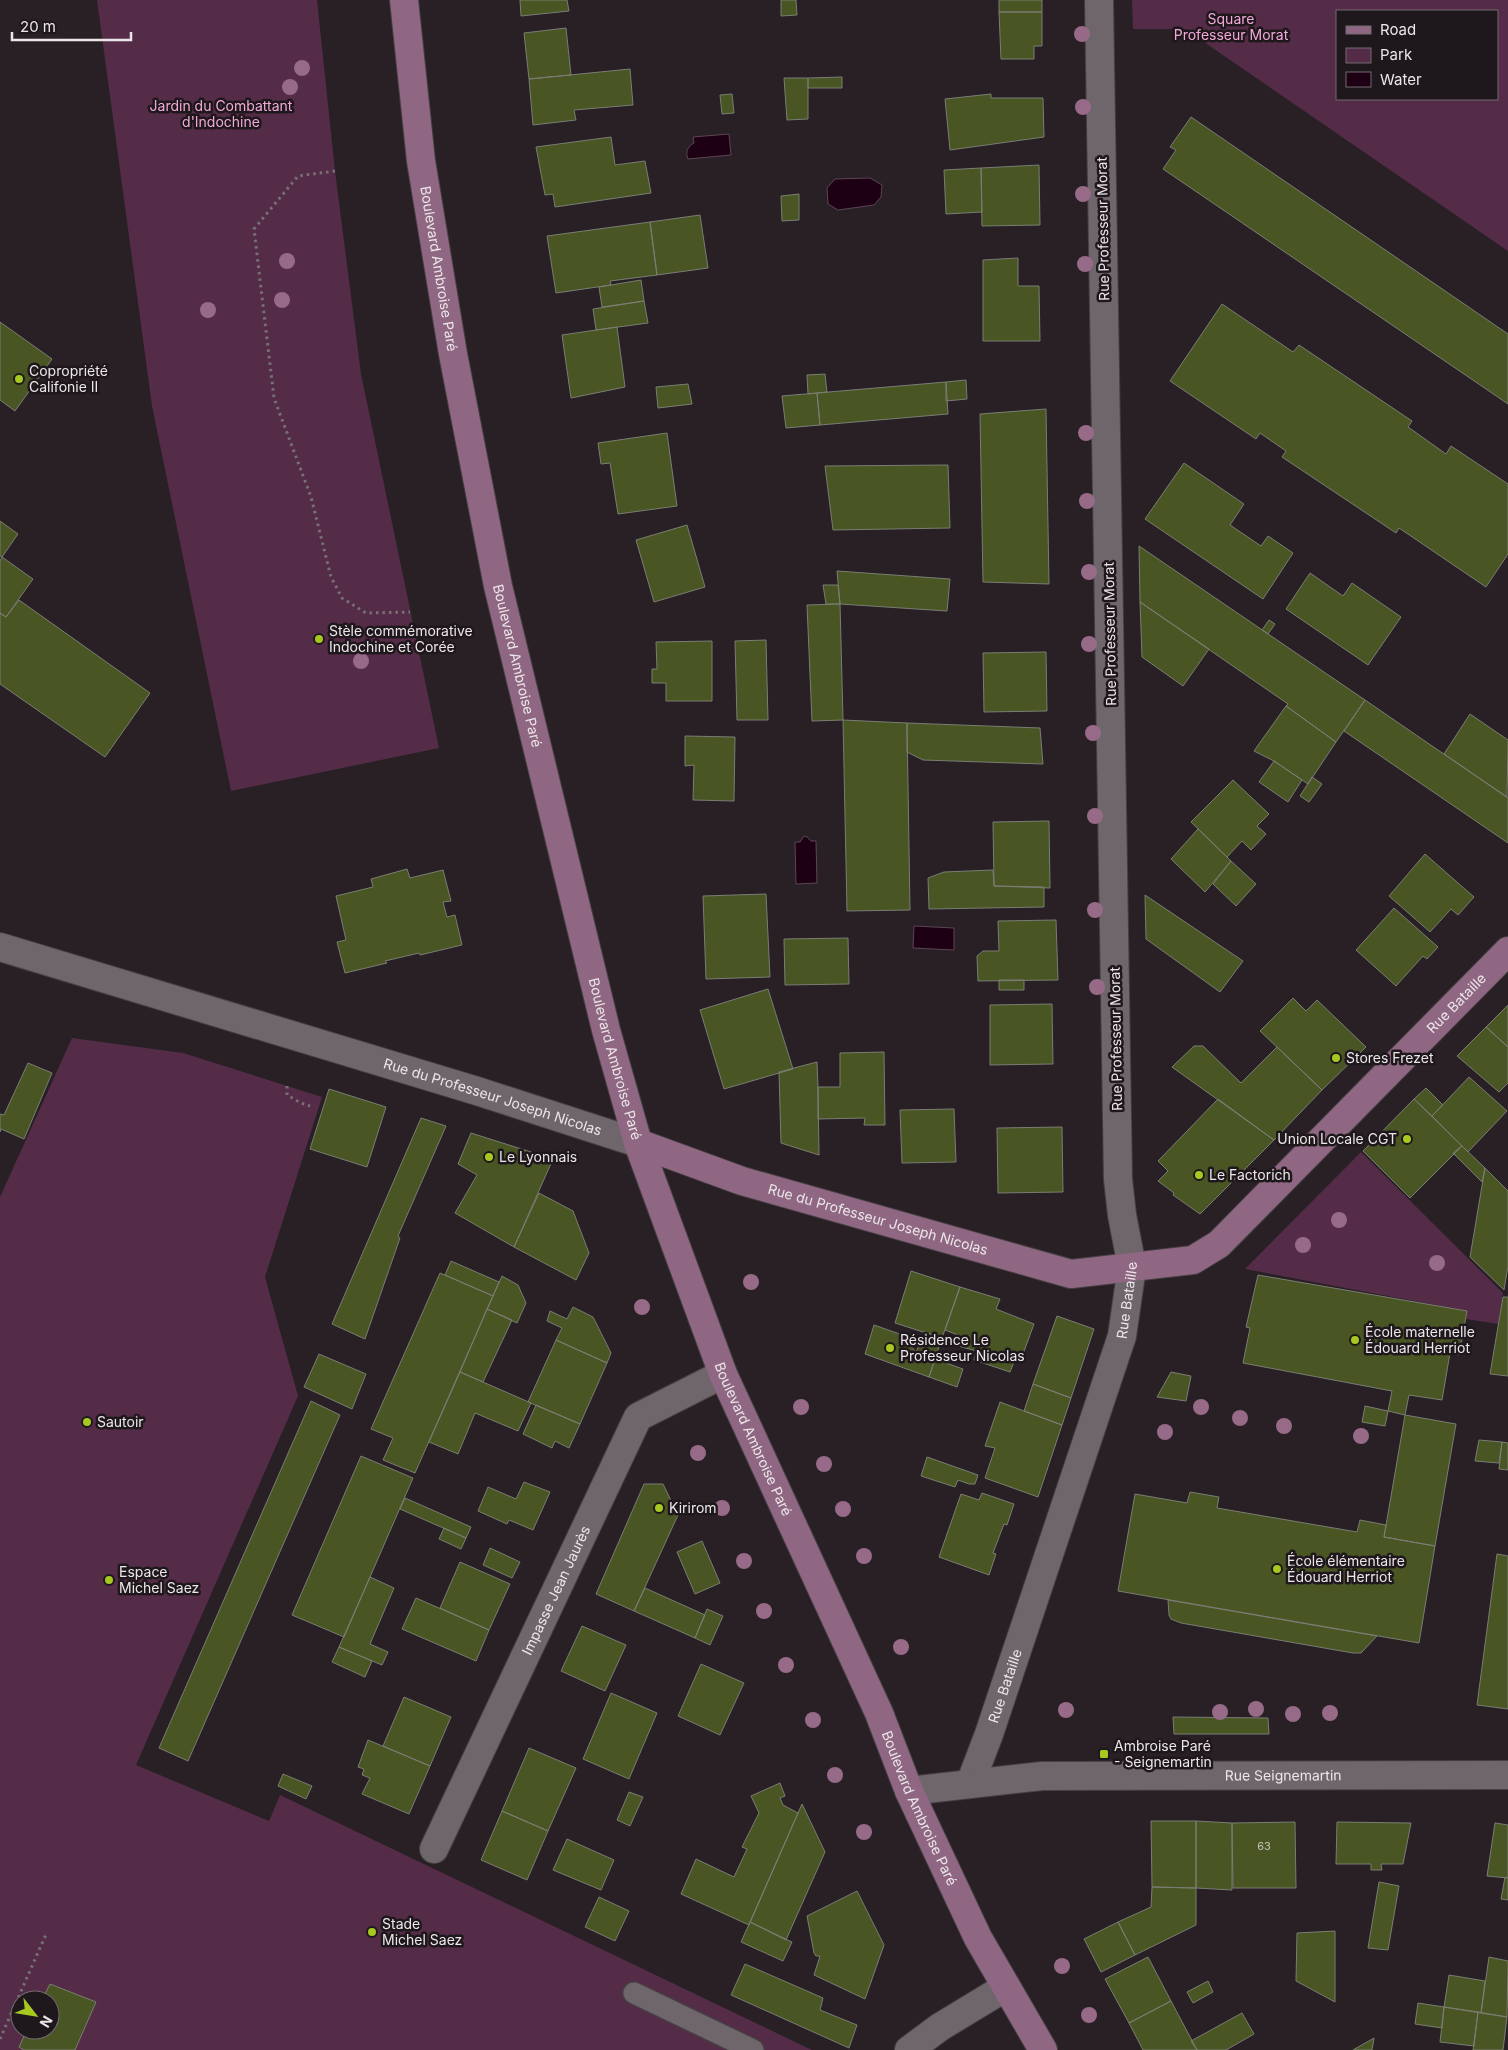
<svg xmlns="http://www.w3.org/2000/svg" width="1508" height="2050" font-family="Inter,sans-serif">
	<rect width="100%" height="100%" fill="#282025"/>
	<path fill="#542c47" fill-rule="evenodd" d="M97,0h220l18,171 26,203 78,374 -208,43 -79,-385z
		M1132,0h376v251l-323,-222h-52zM1337,11h160v88h-160z
		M72,1038l111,15 139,44 -57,180 33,119 -162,369 133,56 11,-26 532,255h-812v-853zM20,2000h30v30h-30z
		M1361,1152l142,141 -5,31 -32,-5 1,-8 -222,-42z"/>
	<path fill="#1e0015" stroke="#5c4555" d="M729,134l2,21 -43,4c-3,-7 0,-13 6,-16l-1,-6z
		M870,178l12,7 -1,12 -7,8 -36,5 -10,-6 -1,-16 8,-9z
		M804,836l3,1 4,4h5l1,42 -21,1 -1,-42h5z
		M914,926l40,2v22l-41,-2z"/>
	<path fill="#495624" stroke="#7a7d73" d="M520,0h47l2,11 -48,5z
		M781,0h15l1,15 -16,1z
		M999,0h43v12h-43z
		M999,12h43v34h-8v13h-33z
		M566,28l5,47 -42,4 -5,-46z
		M630,69l3,36 -59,5 2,10 -43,5 -4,-46z
		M842,77v11h-34v-10z
		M784,78h24v41l-21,1z
		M732,94l2,19 -12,1 -2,-19z
		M991,94v4h52l1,39 -94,13 -5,-51z
		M1191,117l317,217v70l-345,-235 13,-19 -6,-3z
		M611,137l4,28 30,-4 6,32 -96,14 -2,-13 -8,1 -9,-48z
		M1039,165l1,60 -58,1 -1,-58z
		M981,168l1,44 -36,2 -2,-44z
		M799,194v26l-17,1 -1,-25z
		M700,215l8,53 -51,7 -7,-53z
		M650,222l7,53 -47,6 1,4 -55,8 -9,-57z
		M1018,258v28h21l1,55h-57v-81z
		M641,280l3,21 -42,6 -3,-20z
		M644,301l4,22 -52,7 -3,-21z
		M1222,304l71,48 6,-7 113,76 -4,6 38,27 5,-8 57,38v70l-22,33 -87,-59 -3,5 -114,-76 4,-6 -26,-18 -4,6 -86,-58z
		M0,322l52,37 -37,52 -15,-11z
		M617,327l8,60 -54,11 -9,-63z
		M825,374l2,18 -19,2 -1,-19z
		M966,380l1,19 -21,2v-19z
		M946,382l2,32 -128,11 -3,-32z
		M688,384l4,20 -34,4 -2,-21z
		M817,393l3,32 -34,3 -4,-32z
		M1046,409l3,175 -66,-2 -3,-168z
		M667,433l10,73 -59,8 -8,-51 -9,1 -3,-21z
		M1184,463l60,41 -14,21 31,21 7,-10 25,17 -30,46 -118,-80z
		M948,465l2,63 -117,2 -8,-64z
		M0,521l18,13 -16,23 -2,-1z
		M687,525l18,62 -51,15 -18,-62z
		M1139,546l226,154 -29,42 -50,-36 2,-2 -148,-102z
		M2,557l31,22 -27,38 -6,-4v-52z
		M837,571l113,8 -3,32 -107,-7z
		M1310,573l33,23 9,-13 49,34 -33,48 -82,-56z
		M823,585h15l2,19h-14z
		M19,600l131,93 -45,64 -105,-73v-71l6,4z
		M1140,602l69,47 -26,37 -41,-29z
		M840,604l3,116 -31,1 -5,-116z
		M1269,620l6,4 -7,10 -6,-4z
		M766,640l2,80h-31l-2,-79z
		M712,641v60h-46v-18h-14v-14h5l-1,-27z
		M1046,652l1,59 -63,1 -1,-59z
		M1365,700l143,98v45l-164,-112z
		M1286,706l50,36 -28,42 -34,-23 -20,-10z
		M1470,714l38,26 -1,57 -63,-43z
		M843,720l64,3 3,187 -63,1z
		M907,723l133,5 3,36 -120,-4 -16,-8z
		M685,736l50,1 -1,64 -41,-1 1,-35 -9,1z
		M1274,761l28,19 -14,22 -29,-20z
		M1312,777l10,7 -13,18 -9,-6z
		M1233,780l36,34 -12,12 9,8 -15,16 -9,-9 -15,16 -36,-35z
		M1049,821l1,67 -56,-2 -1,-64z
		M1198,829l33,32 -26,31 -34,-33z
		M1425,854l49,43 -16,18 -7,-6 -21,23 -41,-36z
		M1231,861l25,23 -20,22 -23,-22z
		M407,869l3,9 33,-8 8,31 -8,1 4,15 8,-2 7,30 -42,10 -1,-2 -34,8 2,2 -42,10 -8,-31 9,-2 -10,-44 37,-9 -2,-8z
		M993,870l1,16 50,1v20l-115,2 -1,-31 16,-6z
		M766,894l4,83 -64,2 -3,-83z
		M1145,895l98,66 -23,31 -74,-53z
		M1394,908l44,39 -11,12 -4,-3 -27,30 -40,-36z
		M1056,920l2,60 -80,1 -1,-25 6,-5h16l-1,-30z
		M848,938l1,46 -64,1 -1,-46z
		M999,980h25v10h-25z
		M768,989l25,80 -69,20 -24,-79z
		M1293,998l13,13 11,-11 49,47 -44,43 -62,-59z
		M1052,1004l1,60 -63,1v-60z
		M1508,1005v42l-22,-20z
		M1486,1027l22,20v36l-9,9 -42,-36z
		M1194,1046h9l38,37 36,-36 45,43 -48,50 -102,-73z
		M884,1052l1,73h-21l1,-7 -47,1v-32h22v-34z
		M817,1062l1,25 1,68 -38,-12 -2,-71z
		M28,1063l24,10 -28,66 -23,-10 -1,3v-18l4,1z
		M1469,1077l38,34 -39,41 -36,-36z
		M1426,1088l17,17 -11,11 -18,-17z
		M329,1089l57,18 -19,60 -57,-18z
		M1218,1099l56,41 -74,74 -27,-19 1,-2 -16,-12 10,-10 -10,-10z
		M1414,1099l48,47 -52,52 -47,-47z
		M954,1109l2,53 -54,1 -2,-53z
		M421,1118l25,8 -48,110 2,2 -35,101 -33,-15z
		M1062,1127l1,65 -65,1 -1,-65z
		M471,1133l82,26 -39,88 -59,-34 22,-38 -19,-11z
		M1462,1146l23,22 -3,14 -29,-29z
		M1485,1168l23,23v75l-4,24 -34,-33z
		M539,1193l34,18 16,42 -13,27 -62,-33z
		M451,1261l48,21 -6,14 -48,-21z
		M911,1271l49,16 -18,51 -47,-15z
		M440,1273l53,23 -78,177 -32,-13 10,-22 -22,-9z
		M1258,1275l209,36 -8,44 -9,-2 -8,47 -33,-5 -4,20 -17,-4 4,-20 -149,-28 7,-35 -4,-1z
		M502,1276l16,9 8,18 -9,20 -30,-14z
		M960,1287l40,12 -4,10 38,15 -11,30 -5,-2 -8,20 -36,-12 2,-9 -21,-6 3,-10 -13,-5z
		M1503,1297h5v79l-18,-2z
		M573,1307l20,10 18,36 -4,10 -51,-23 6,-12 -15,-7 3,-10 17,8z
		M487,1309l25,11 -29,62 -23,-10z
		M1057,1316l37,13 -23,69 -38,-14z
		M874,1325l37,13 -2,6 7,8 9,-20 17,6 -13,39 -64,-23z
		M556,1340l51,23 -27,61 -52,-22z
		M319,1354l47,20 -14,35 -48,-22z
		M935,1359l28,10 -6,18 -28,-10z
		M460,1372l71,31 -13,28 -43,-18 -17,41 -29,-12z
		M1171,1372l20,4 -5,25 -29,-4z
		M1033,1384l38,14 -9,27 -38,-14z
		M311,1401l29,14 -152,346 -29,-13z
		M1000,1402l62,23 -24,72 -53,-19 10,-30 -10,-2z
		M536,1405l44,19 -11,24 -14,-7 -3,7 -29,-14z
		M1365,1406l23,5 -3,15 -23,-4z
		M1405,1415l51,9 -21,122 -51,-9z
		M1479,1440l23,2 -3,21 -24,-2z
		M1502,1442l6,1v27l-9,-1z
		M361,1456l52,22 -69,159 -52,-22z
		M927,1457l51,18 -3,9h-6l-11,-4 -3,7 -34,-11z
		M524,1482l26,10 -17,38 -24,-10 -2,4 -29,-13 10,-24 28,12z
		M644,1484h19l15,31 -44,96 -38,-17z
		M1190,1492l29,5 -2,11 140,24 3,-12 26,5 -2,12 51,9 -16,97 -301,-52 17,-97 52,9z
		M982,1493l32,11 -7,21 -3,-1 -11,29 3,1 -7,21 -50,-18 22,-63 18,6z
		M405,1498l66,29 -5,11 -66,-29z
		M444,1528l22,10 -5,11 -22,-10z
		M702,1541l18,42 -25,11 -18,-42z
		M490,1548l30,14 -8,16 -29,-13z
		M1497,1554l11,2v153l-31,-4z
		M460,1562l50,22 -21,46 -49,-22z
		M370,1577l24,11 -24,56 18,8 -6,13 -43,-18z
		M645,1588l60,27 -10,23 -61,-27z
		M416,1598l73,32 -13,31 -74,-32z
		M1168,1600l209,36 -16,17h-8l-172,-30 -10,-4 -2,-4z
		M707,1609l16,7 -13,29 -15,-7z
		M582,1626l44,19 -21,46 -44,-20z
		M339,1647l33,14 -7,16 -33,-15z
		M701,1664l43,19 -24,52 -42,-19z
		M611,1693l46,20 -28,66 -46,-20z
		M404,1697l47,20 -21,49 -47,-20z
		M1173,1717l95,1 1,16h-95z
		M368,1740l62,26 -21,48 -47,-20 8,-16 -8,-3 2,-6 -6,-2z
		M529,1748l47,20 -28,63 -46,-20z
		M283,1774l29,12 -6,13 -28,-13z
		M780,1783l5,13 -5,2 3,7 15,8 -49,112 -68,-31 15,-35 38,18 13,-28 -5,-2 17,-34 -8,-17z
		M629,1792l14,5 -13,29 -13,-6z
		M802,1804l23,48 -39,88 -36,-18z
		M502,1811l46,20 -21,49 -46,-20z
		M1151,1821h45v67l-44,-1z
		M1196,1821l36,2v67l-36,-2z
		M1295,1822l1,66h-63l-1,-65z
		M1337,1822l74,1 -8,41h-22l1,6h-11v-6h-35z
		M1495,1823l13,2v53l-21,-2z
		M567,1839l47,21 -13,30 -48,-20z
		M1505,1877l3,1v22l-7,-1z
		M1379,1882l20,4 -11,64 -20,-2z
		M1152,1887l44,1v37l-61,30 -17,-33 33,-15z
		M857,1891l27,54 -19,54 -51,-24 6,-19h-4l-2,-3 -7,-37z
		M599,1897l30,14 -14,30 -30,-14z
		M750,1922l42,20 -9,19 -42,-19z
		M1118,1922l17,33 -34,17 -17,-33z
		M1335,1931v71l-39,-21 1,-48z
		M1148,1957l23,44 -42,22 -24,-44z
		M1489,1957l19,4 -1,56 -26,-4z
		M745,1964l78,34 -3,12 37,15 -8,23 -118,-53z
		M1449,1975l36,6 -4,32 -37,-6z
		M1208,1981l5,11 -20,11 -6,-11z
		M50,1984l46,18 -21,48h-51l-5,-3 8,-17h23v-30h-8z
		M1171,2001l26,49h-54l-14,-27z
		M1418,2003l26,4 -2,21 -27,-4z
		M1444,2007l34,5 -4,34 -34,-4z
		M1478,2012l29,5 -4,33h-30z
		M1242,2013l12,21 -28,16h-29l-6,-9z
		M1374,2038l-2,12h-19z"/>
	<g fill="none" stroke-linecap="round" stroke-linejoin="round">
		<g stroke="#463f43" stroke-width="24">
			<path id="lane" d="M634,1993l119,57"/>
		</g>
		<g stroke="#463f43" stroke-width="30">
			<g id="street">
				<path id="s1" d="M0,947l477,144 161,52"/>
				<path id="s2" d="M970,1784l19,-50 133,-398 10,-69 -10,-52 -4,-36 -19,-1179"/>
				<path id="s3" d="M909,1791l133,-15 466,-1"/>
				<path id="s4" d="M434,1849l204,-432 85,-43"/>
				<path d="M909,2050l31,-23 66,-40"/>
			</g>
		</g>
		<g stroke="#463f43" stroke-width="30">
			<g id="secondary">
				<path id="s5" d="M404,0l17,161 32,193 45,232 108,444 32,113 85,231 156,339 30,78 69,147 65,112"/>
				<path id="s6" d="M638,1143l104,38 329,93 122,-14 26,-16 289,-293"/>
			</g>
		</g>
		<path stroke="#777074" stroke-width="3" stroke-dasharray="2.5 4" stroke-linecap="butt" d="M335,171l-37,5 -44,53 20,169 37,99 20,80 11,21 24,15 44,-1
			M287,1086v9l14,8 9,3
			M0,2039l47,-107"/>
		<use href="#lane" stroke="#6f666c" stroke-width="21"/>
		<use href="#street" stroke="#6f666c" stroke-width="28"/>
		<use href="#secondary" stroke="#8f6782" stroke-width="28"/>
	</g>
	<g fill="#976b88">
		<circle cx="1082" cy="34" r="8"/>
		<circle cx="302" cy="68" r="8"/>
		<circle cx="290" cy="87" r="8"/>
		<circle cx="1083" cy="107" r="8"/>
		<circle cx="1083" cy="194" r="8"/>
		<circle cx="287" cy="261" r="8"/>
		<circle cx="1085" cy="264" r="8"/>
		<circle cx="282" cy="300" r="8"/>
		<circle cx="208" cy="310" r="8"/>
		<circle cx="1086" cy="433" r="8"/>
		<circle cx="1087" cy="501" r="8"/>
		<circle cx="1089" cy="572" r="8"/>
		<circle cx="1089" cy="644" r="8"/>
		<circle cx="361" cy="661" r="8"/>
		<circle cx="1093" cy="733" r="8"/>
		<circle cx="1095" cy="816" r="8"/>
		<circle cx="1095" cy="910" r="8"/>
		<circle cx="1097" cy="987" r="8"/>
		<circle cx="1339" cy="1220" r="8"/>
		<circle cx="1303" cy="1245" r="8"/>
		<circle cx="1437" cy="1263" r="8"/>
		<circle cx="751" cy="1282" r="8"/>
		<circle cx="642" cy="1307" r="8"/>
		<circle cx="801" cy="1407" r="8"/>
		<circle cx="1201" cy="1407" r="8"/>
		<circle cx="1240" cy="1418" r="8"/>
		<circle cx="1284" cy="1426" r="8"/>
		<circle cx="1165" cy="1432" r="8"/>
		<circle cx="1361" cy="1436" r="8"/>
		<circle cx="698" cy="1453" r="8"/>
		<circle cx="824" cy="1464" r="8"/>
		<circle cx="722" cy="1508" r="8"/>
		<circle cx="843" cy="1509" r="8"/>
		<circle cx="864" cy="1556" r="8"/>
		<circle cx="744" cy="1561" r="8"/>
		<circle cx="764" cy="1611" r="8"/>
		<circle cx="901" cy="1647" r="8"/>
		<circle cx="786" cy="1665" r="8"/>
		<circle cx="1256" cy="1709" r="8"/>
		<circle cx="1066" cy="1710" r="8"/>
		<circle cx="1220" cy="1712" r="8"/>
		<circle cx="1330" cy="1713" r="8"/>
		<circle cx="1293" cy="1714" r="8"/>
		<circle cx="813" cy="1720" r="8"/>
		<circle cx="835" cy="1775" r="8"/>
		<circle cx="864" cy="1832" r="8"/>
		<circle cx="1062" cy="1966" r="8"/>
		<circle cx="1089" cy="2015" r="8"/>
	</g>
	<g fill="#a6c820" stroke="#1e171c" stroke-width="2">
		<circle cx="19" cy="379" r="5"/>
		<circle cx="319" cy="639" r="5"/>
		<circle cx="1336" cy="1058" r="5"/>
		<circle cx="1407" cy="1139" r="5"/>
		<circle cx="489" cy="1157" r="5"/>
		<circle cx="1199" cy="1175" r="5"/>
		<circle cx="1355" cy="1340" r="5"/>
		<circle cx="890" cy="1348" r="5"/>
		<circle cx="87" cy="1422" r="5"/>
		<circle cx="659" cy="1508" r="5"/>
		<circle cx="1277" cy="1569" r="5"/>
		<circle cx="109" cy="1580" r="5"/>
		<rect x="1099" y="1749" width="10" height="10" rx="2.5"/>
		<circle cx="372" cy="1932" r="5"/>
	</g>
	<g text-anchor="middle" stroke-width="5" stroke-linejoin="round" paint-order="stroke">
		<g font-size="11" fill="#c3c2b8">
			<text x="1264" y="1850">63</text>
		</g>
		<g font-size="14" fill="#f2a9d9" stroke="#1e171c">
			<text x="1231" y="24">Square<tspan x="1231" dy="16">Professeur Morat</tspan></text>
			<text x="221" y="111">Jardin du Combattant<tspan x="221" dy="16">d'Indochine</tspan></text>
		</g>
		<g font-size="14" fill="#ece6e9" stroke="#1e171c">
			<text transform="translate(1103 229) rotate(-91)" y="5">Rue Professeur Morat</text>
			<text dy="5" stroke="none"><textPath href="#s5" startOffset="271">Boulevard Ambroise Paré</textPath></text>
			<text transform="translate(1110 634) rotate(-91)" y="5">Rue Professeur Morat</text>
			<text dy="5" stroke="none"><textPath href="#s5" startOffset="676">Boulevard Ambroise Paré</textPath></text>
			<text dy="5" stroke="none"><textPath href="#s6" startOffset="944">Rue Bataille</textPath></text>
			<text transform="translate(1116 1039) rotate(-91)" y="5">Rue Professeur Morat</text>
			<text dy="5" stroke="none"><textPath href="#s5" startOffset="1081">Boulevard Ambroise Paré</textPath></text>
			<text dy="5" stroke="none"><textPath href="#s1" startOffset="515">Rue du Professeur Joseph Nicolas</textPath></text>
			<text dy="5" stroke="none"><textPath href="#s6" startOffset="252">Rue du Professeur Joseph Nicolas</textPath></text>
			<text dy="5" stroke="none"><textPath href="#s2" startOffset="509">Rue Bataille</textPath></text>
			<text dy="5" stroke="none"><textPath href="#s5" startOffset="1486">Boulevard Ambroise Paré</textPath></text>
			<text dy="5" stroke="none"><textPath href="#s4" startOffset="286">Impasse Jean Jaurès</textPath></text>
			<text dy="5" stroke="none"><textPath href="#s2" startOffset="104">Rue Bataille</textPath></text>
			<text dy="5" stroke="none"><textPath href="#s3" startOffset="375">Rue Seignemartin</textPath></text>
			<text dy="5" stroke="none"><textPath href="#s5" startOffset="1891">Boulevard Ambroise Paré</textPath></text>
		</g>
		<g font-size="14" fill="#ece6e9" stroke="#1e171c" text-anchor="start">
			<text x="29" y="376">Copropriété<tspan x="29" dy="16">Califonie II</tspan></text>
			<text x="329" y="636">Stèle commémorative<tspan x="329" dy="16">Indochine et Corée</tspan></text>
			<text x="1346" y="1063">Stores Frezet</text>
			<text x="1397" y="1144" text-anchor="end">Union Locale CGT</text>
			<text x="499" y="1162">Le Lyonnais</text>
			<text x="1209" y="1180">Le Factorich</text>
			<text x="1365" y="1337">École maternelle<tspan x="1365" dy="16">Édouard Herriot</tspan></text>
			<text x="900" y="1345">Résidence Le<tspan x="900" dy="16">Professeur Nicolas</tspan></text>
			<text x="97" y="1427">Sautoir</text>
			<text x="669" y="1513">Kirirom</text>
			<text x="1287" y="1566">École élémentaire<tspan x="1287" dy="16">Édouard Herriot</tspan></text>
			<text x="119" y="1577">Espace<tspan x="119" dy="16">Michel Saez</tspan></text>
			<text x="1114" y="1751">Ambroise Paré<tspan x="1114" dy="16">- Seignemartin</tspan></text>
			<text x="382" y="1929">Stade<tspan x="382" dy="16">Michel Saez</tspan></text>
		</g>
	</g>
	<rect x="1336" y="10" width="162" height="90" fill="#1e171c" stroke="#706a6e"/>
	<rect x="1346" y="26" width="25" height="8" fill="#8f6782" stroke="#706a6e"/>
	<text x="1380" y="35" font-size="15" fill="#ece6e9">Road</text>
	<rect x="1346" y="48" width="25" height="15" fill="#542c47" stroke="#706a6e"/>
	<text x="1380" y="60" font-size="15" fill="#ece6e9">Park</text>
	<rect x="1346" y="72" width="25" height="15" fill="#1e0015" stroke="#706a6e"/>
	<text x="1380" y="85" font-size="15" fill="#ece6e9">Water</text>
	<g transform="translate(35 2015) rotate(121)"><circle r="24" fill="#1e171c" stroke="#706a6e"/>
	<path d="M0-4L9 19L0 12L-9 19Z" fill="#a6c820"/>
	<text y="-8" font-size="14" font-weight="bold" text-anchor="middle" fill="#ece6e9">N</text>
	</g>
	<path d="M12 32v8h119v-8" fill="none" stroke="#ece6e9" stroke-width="2.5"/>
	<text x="20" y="32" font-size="15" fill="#ece6e9" stroke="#1e171c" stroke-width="4" paint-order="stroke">20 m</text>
</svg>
